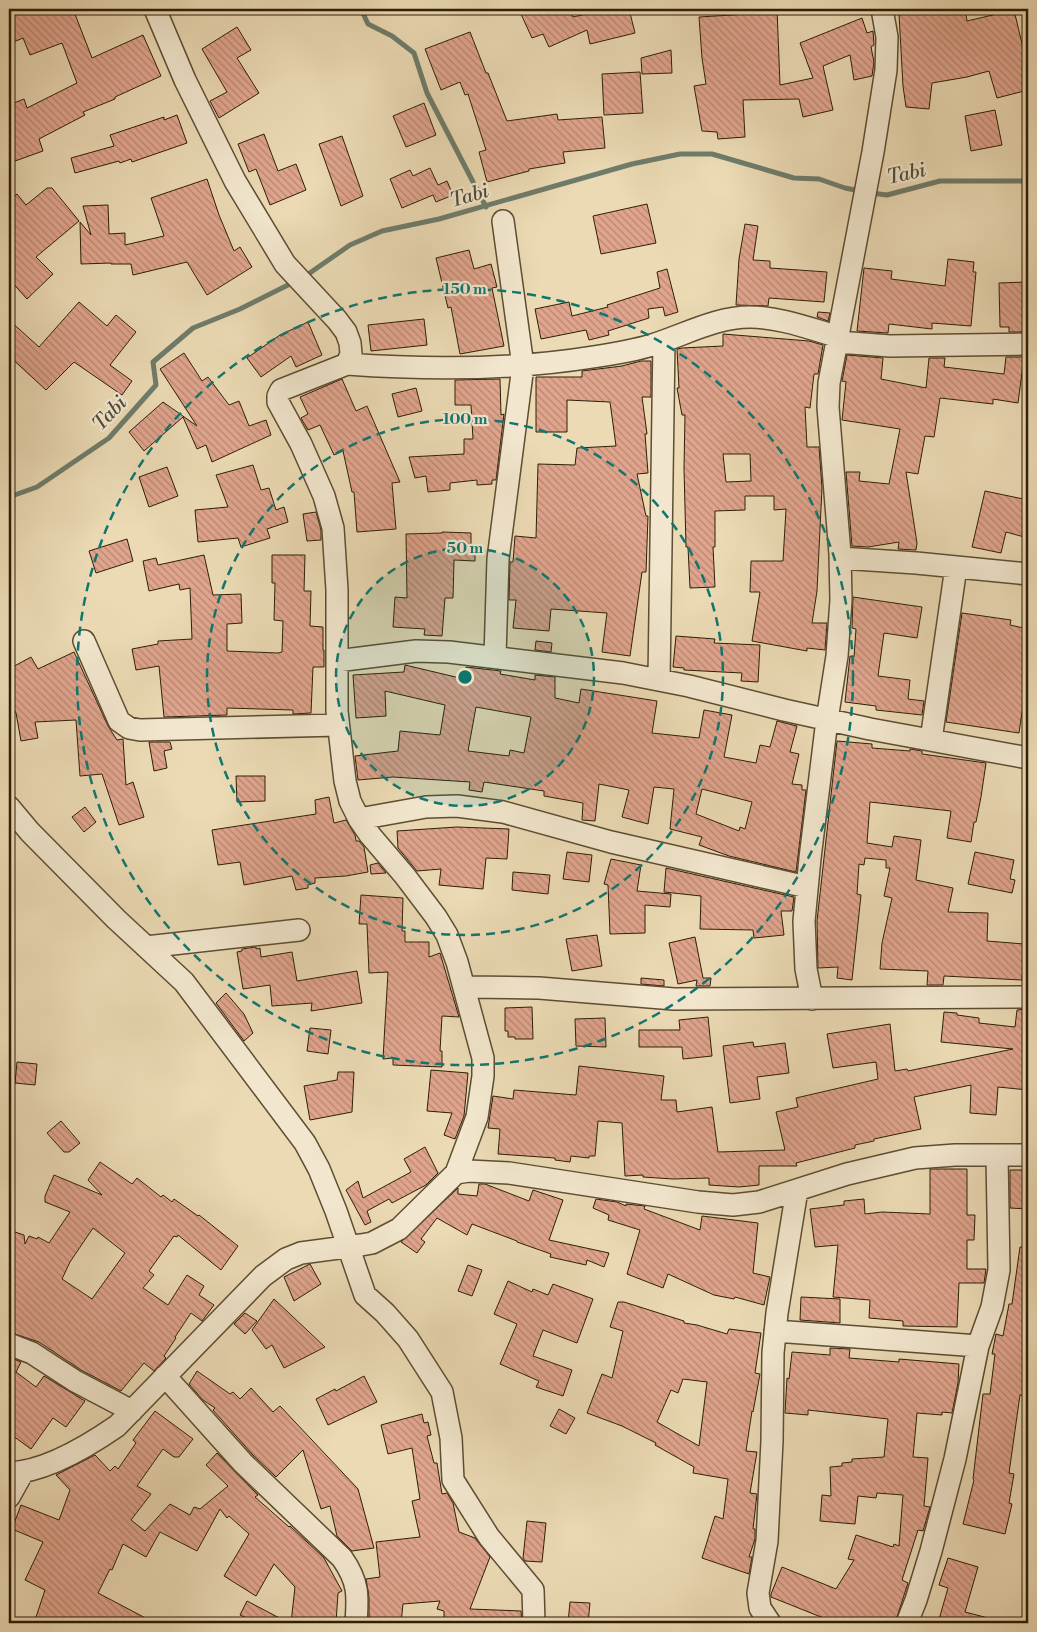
<svg xmlns="http://www.w3.org/2000/svg" width="1037" height="1632" font-family="'Libre Bodoni',serif">
	<defs>
		<pattern id="building-back-hatch" width="6" height="6" patternUnits="userSpaceOnUse" patternTransform="scale(1.25)"><rect width="6" height="6" fill="#e1a58e"/><path d="M-1 5l2 2M0 0l6 6M5-1l2 2" fill="none" stroke="#b78672"/></pattern>
	</defs>
	<rect width="100%" height="100%" fill="#ebdab4"/>
	<filter id="stains"><feTurbulence type="fractalNoise" baseFrequency=".004" numOctaves="4"/><feColorMatrix values="0 0 0 0 .2 0 0 0 0 .09 0 0 0 0 .02 0 0 0 .5 -.17"/></filter>
	<radialGradient id="worn" r=".72"><stop offset=".6" stop-color="#630" stop-opacity="0"/><stop offset="1" stop-color="#630" stop-opacity=".3"/></radialGradient>
	<g fill="none" stroke-linecap="round" stroke-linejoin="round">
		<path stroke="#6e7c6b" stroke-width="5" d="M361,9l7,15 24,12 22,17 13,40 59,114
			M871,193l16,2 53,-14h88
			M304,277l46,-32 32,-14 57,-12 193,-55 48,-10h32l82,24 25,1 26,9 15,3
			M9,497l28,-10 72,-49 47,-53 -3,-23 40,-34 47,-19 54,-27"/>
	</g>
	<path fill="url(#building-back-hatch)" stroke="#2e1e07" fill-rule="evenodd" d="M9,9h64l19,49 51,-23 18,41 -46,21v2l-32,13 2,3 -46,24 4,12 -28,10 -6,-18v-38l15,-6 3,9 50,-25 -15,-40 -32,12 -7,-17 -14,6z
		M529,9h40l4,8 35,-8h21l6,24 -45,11 -3,-14 -38,17 -6,-13 -11,4 -12,-26z
		M747,9h30l3,76 33,-7 -13,-35 62,-25 5,15 6,-2 1,14 -3,2 3,15 -2,14 -18,4 -4,-25 -27,11 10,44 -30,7 -4,-18 -56,1 2,37 -27,2 -1,-7 -15,-1 -8,-45 12,-2 -4,-26 -3,-41 49,-3z
		M941,9h24l2,12 47,-11 14,59v21l-31,8 -8,-27 -22,6 -35,6 -3,26 -23,-2 -3,-21 -4,-72z
		M237,27l14,23 -14,8 22,35 -40,25 -9,-17 17,-9 -25,-43z
		M470,32l16,41h2l19,48 50,-7 1,6 44,-3 3,31 -42,4 2,11 -36,6v2l-42,11 -8,-30 7,-2 -18,-56 -3,1 -5,-13 -19,8 -16,-41z
		M671,50l1,23 -30,1 -1,-16z
		M640,72l3,41 -39,2 -2,-41z
		M424,103l12,32 -30,12 -13,-31z
		M995,110l7,35 -31,6 -6,-35z
		M177,115l10,28 -55,19 -1,-3 -11,4 -1,-2 -44,12 -4,-15 43,-12 -4,-11 54,-18v3z
		M264,134l14,37 18,-7 10,26 -36,15 -14,-36 -7,3 -11,-28z
		M342,136l21,60 -22,10 -22,-62z
		M430,168l8,17 9,-4 6,14 -17,7 -3,-7 -31,13 -12,-29 20,-9 3,6z
		M207,179l12,36 15,36 6,-4 12,20 -45,28 -20,-33 -54,13 -2,-11h-20v-1l-30,1 -1,-42 11,13 -8,-29 25,-1 1,29 16,-1v12l39,-9 -13,-38z
		M47,188h5l27,33 -43,36 17,17 -26,25 -18,-20v-78l8,-7 9,11z
		M647,204l9,39 -55,11 -8,-38z
		M745,224l13,2 -5,34 17,1v7l57,4 -3,30 -55,-4 -1,8 -32,-1 3,-46z
		M469,250l5,19 17,-5 6,23 -5,1 12,58 -44,8 -9,-47 -3,1 -12,-50z
		M948,259l26,3 -1,10h3l-5,54 -39,-3v6l-43,-5 -1,9 -31,-2 7,-63 28,3 -1,8 54,7z
		M667,269l11,43 -13,4 -2,-9 -15,2 1,9 -41,13 1,4 -20,5 -3,-10 -45,9 -6,-30 34,-7 3,14 36,-9 -1,-2 53,-17 -3,-16z
		M1027,282l1,50h-19v-5h-9l-1,-44z
		M79,302l28,24 9,-11 20,17 -26,33 22,16 -10,14 -48,-33 -28,28 -37,-34v-36l30,27z
		M818,312l12,1 -2,8 -11,-4z
		M424,319l3,26 -56,6 -3,-26z
		M308,322l14,33 -26,12 -5,-11 -30,21 -14,-19 33,-23z
		M723,334l86,7 14,4 -5,29h-4l-4,34 -5,-1 2,40h12l3,41 -5,103 -5,32h15l-2,27 -18,-2v3l-55,-10 8,-49h-10l1,-31h32l3,-52 -12,1v-14h-29v14l-30,1v36h-2l2,40 -25,1 -2,-41h-2l-2,-79 1,-53h-3l-5,-27h2l-2,-39 5,-1 41,-2zM723,454h27l1,27 -25,1z
		M184,353l18,28 6,-4 21,28 10,-4 10,25 17,-6 5,15 -59,27 -6,-17 -9,4 -14,-32 -39,34 -15,-19 34,-30 34,24 -37,-57z
		M847,355l36,3 -2,21 45,9 3,-30h16l-1,9 60,7 2,-17h18l-6,46 -25,-4v5l-53,-6 -6,39 -9,-1 -7,38 -12,-2 11,71 -1,7 -18,-1 1,-7 -31,5 -16,-1 -6,-74h14l-1,9 30,3 11,-55 -58,-9 4,-38 -4,-1z
		M641,361h10v36h-9l5,37h-2l3,39 -11,1 9,42h2l-2,56h-4l-12,84 -28,-4 5,-39 -56,-4 -2,22 -36,-3 3,-28h-7l1,-38h3l2,-26 21,2 2,-74 37,1 2,-17 39,-2 -6,-44 -43,-2v32h-31v-55h46v-6l40,-5z
		M342,379l14,32 11,-5 33,76 -8,1 4,46 -39,3 -3,-40h-2l-9,-41 -9,4 -14,-30 -12,5 -7,-12 7,-4 -8,-17z
		M500,379l1,36 3,-1 -8,66h-4v4l-15,1v-5l-27,3v7l-22,2 -2,-16 -11,2 -6,-21 55,-3v-15h9l-2,-34h-16v-25z
		M416,388l6,23 -24,6 -6,-23z
		M253,465l8,25 8,-2 7,22 8,-3 4,15 -21,7 3,9 -29,9 -3,-9 -40,4 -3,-32 33,-3 -12,-32z
		M167,467l11,29 -29,11 -10,-30z
		M985,491l43,9v38l-22,-6 -5,21 -29,-6z
		M316,512l5,18v10l-14,1 -4,-27z
		M442,532l29,1v12h4v16l-21,-1 -1,38h-8l-3,38 -18,-1 1,-6 -32,-2 2,-30 12,1 -1,-64 36,-1z
		M127,539l6,22 -37,12 -7,-22z
		M204,555l9,40 28,-1 1,29 -15,1v27l51,2 4,-1 1,-31 -9,-1 1,-37h-3v-28h33l-1,36h7l-1,35 13,1v23h1v17h-11l-2,46 -18,1v-4l-66,-2v7l-63,2 -5,-51 -23,4 -4,-21 26,-5v-3l34,-2 -2,-51 -10,2 -1,-6 -30,7 -6,-30 13,-3 2,7z
		M853,597l69,10 -5,31 -33,-5 -6,43 32,4 -2,19 16,2 -2,14 -46,-5v-4l-31,-4 5,-46 4,1 2,-28 -4,-1z
		M962,613l49,7 -1,5 18,4v41l-9,63 -73,-11z
		M676,636l39,3 -1,4 46,2 -2,37 -17,-1 1,-8 -58,-3v-2l-11,-1z
		M536,641l16,2 -1,9 -16,-2z
		M74,652l34,74 9,14 6,-1 3,46 7,-3 11,35 -25,8 -17,-51 -22,2 -4,-56 -41,2 3,16 -17,3 -5,-28 -7,-13v-31l22,-12 7,12z
		M405,665l59,14 2,-12 35,4 -1,3 35,6v-5l20,2v21l24,5 2,-14 76,12 -5,32 47,5 5,-28 28,5 -8,42 32,6 4,-18 10,2 7,-26 20,5 -7,26 9,2 -7,30 10,1v5h4l-10,82 -67,-16 -30,-11 3,-8 -32,-8 4,-40 -20,-2 -6,37 -26,-7 7,-27 -30,-6 -4,37 -13,-1 1,-17 -39,-7v-5l-60,-9 -2,10 -13,-2 1,-8 -77,-5 -35,3 -3,-24 43,-5 2,-20 40,4 5,-30 -60,-14 1,25 -30,2 -3,-43 51,-3zM476,707l55,10 -7,36 -14,-3 -1,6 -41,-5zM702,789l50,13 -7,27 -5,-2 -1,4 -43,-17z
		M837,741l35,3v4l38,3v-2l12,2v3l64,9 -5,34 -5,25h-2l-3,20 -24,-4 4,-27 -81,-9 -3,41 25,4 2,-11 27,4 -5,40 37,8 -5,24 40,1 -1,28 37,3 -2,36 -78,-4 -1,9h-16l1,-14 -48,-2 2,-26 10,-45 -8,-2 6,-28h-4v-8l-21,-2 -1,7 -5,-1 -2,30 4,1 -9,85 -15,-2 1,-11 -20,1 -1,-47z
		M149,742h21l2,7 -8,2 3,17 -13,3z
		M236,776h29v25l-28,1z
		M329,797l5,26 12,-3 9,15 1,6h3l5,6 4,25 -22,4 -31,2v5l-7,2v3l-12,2 -4,-14 -48,9 -4,-23 -22,3 -6,-35 104,-16 -1,-14z
		M85,807l11,15 -12,10 -12,-15z
		M457,827l52,2 -2,30 -21,-1 -3,31 -44,-4 2,-16 -24,2 -19,-23 -1,-17z
		M567,852l25,3 -3,27 -26,-3z
		M975,852l39,8 -4,19 5,1 -3,13 -44,-9z
		M611,859l30,6 -4,26 34,3 -1,13 -25,-2v28l-35,1 -2,-49 -4,-1z
		M378,863l8,10 -15,1 -1,-9z
		M666,868l128,29 -2,14h-11l3,24 -30,3 -1,-8 -53,-1 1,-33 -37,-4z
		M513,872l37,3 -2,19 -36,-4z
		M361,895l42,3 -1,33h3v11h24v15l11,-4 19,64 -17,-1 -2,35h2v16l-49,-2v-7l-10,1 5,-87 -19,1 -2,-49h-8z
		M597,935l5,31 -30,5 -6,-32z
		M695,937l8,41h8l-1,8h-14l1,-6 -19,4 -9,-41z
		M256,947v2l4,-1 1,9 31,-5 5,29 60,-10 5,32 -51,8 1,-8 -40,3 -2,-21 -27,4 -6,-37 5,-1v-2z
		M641,978l23,2v6l-23,-2z
		M226,993l18,21 9,19 -9,8 -28,-38z
		M532,1007l1,32h-18v-2h-7v-6h-3v-23z
		M1028,1009v81l-30,-3 -2,28 -26,-2 1,-28 -57,12 7,32 -47,10v2l-19,4v3l-59,15 1,3h-38v19l-20,2 -30,-2v-7l-36,1 -30,-2v-2l-18,1 -3,-53 -24,-2 -3,35h-6v2l-18,-2 -1,6 -15,-2v-2l-57,-4 2,-25 -12,-1 5,-32 20,3 1,-9 62,5 3,-29 85,10 -3,24h15l1,12 35,-5 6,45 67,-2 -9,-38 22,-5 -2,-9 82,-19 -2,-17 -43,6 -6,-34 63,-10 5,47 12,-2 1,2 105,-22 -72,-7 3,-30 13,1v2l22,3v5l36,4 2,-17z
		M708,1017l4,39 -29,3 -1,-12h-43v-17h41l-1,-10z
		M605,1018l1,29 -30,-1 -1,-27z
		M310,1028l21,2 -3,24 -21,-3z
		M753,1042l1,5 31,-4 4,30 -32,4 3,22 -30,4 -7,-57z
		M17,1062l20,2 -2,21 -20,-2z
		M431,1070l37,3 -4,43 -9,23 -11,-4 8,-22 -25,-2z
		M338,1072h16l-2,40 -42,8 -6,-34 33,-6z
		M61,1121l19,22 -11,9h-5l-17,-19z
		M425,1147l13,26 -12,12 -34,18 -3,-4 -22,12 4,11 -6,3 -19,-35 12,-9 5,17 48,-26 -7,-13z
		M100,1162l32,22 5,-6 24,19 2,-2 9,7 2,-3 24,17 1,-1 39,31 -17,24 -43,-35 -1,2 -3,-1 -25,35 5,4 -11,13 25,17 19,-30 17,11 -5,9 15,10 -12,16 -11,-8 -16,24 1,1 -12,18 2,2 -12,13 -10,-8 -23,28 -40,-21 -42,-28 -30,-10v-102l15,5 1,9 4,-8 8,3 1,-2 11,6 21,-31 -25,-10v-6l9,-21 48,20 -14,-15zM93,1228l32,25 -33,46 -30,-20 8,-17z
		M930,1169h37v46h8l-1,25h-7v29h19l-2,14h-25l-2,44 -54,-1v-5l-34,-3 1,-18 -37,-3 5,-52 -23,2 -5,-38 34,-4v-4l20,-2 1,15 17,-2 48,2z
		M1010,1170h18v39l-18,-1z
		M479,1184h6l44,17 4,-11 30,10 -14,40 60,13 -5,14 -17,-7 -1,5 -36,-8 1,-3 -34,-12v-1l-45,-17 -5,11 -30,-17 -16,21 4,3 -8,11 -16,-11 57,-54v6l19,2z
		M596,1199l21,3 9,4v-2l19,2 -1,3 56,21 2,-14 56,7 -5,50 17,4 -6,28 -29,-8 -1,2 -20,-4 -46,-21 -5,14 -36,-14 13,-44 -32,-10 1,-5 -16,-7z
		M1020,1247h8v150l-8,-2 -11,78 5,1 -5,29 3,1 -7,30 -42,-10 11,-44 -1,-1 10,-85h7l5,-40h-3l4,-20 7,2 6,-32h3z
		M310,1264l11,20 -27,17 -10,-24z
		M468,1265l14,5 -10,26 -14,-5z
		M508,1281l24,11 1,-3 15,6 5,-11 40,15 -16,44 -34,-13 -10,26 39,14 -9,26 -27,-9 3,-6 -39,-17 17,-40 -23,-10z
		M801,1297l39,2v24l-40,-3z
		M274,1299l51,48 -41,21 -12,-23 -6,4 -14,-19z
		M618,1302h6l60,19v2l13,2 30,9 2,-5 32,4 -6,40 5,1 -7,38 -1,-1 -6,40 11,1 -7,41 7,1 -4,35h2v10l-6,18h3l-3,17 -47,-16 13,-42 8,3 5,-40 -35,-6 1,-6 -39,-22 1,-2 -34,-17 -35,-13 15,-39 10,4 11,-47 -13,-4zM683,1379l24,3 -8,64 -42,-24 14,-32 7,3z
		M245,1313l12,8 -12,13 -11,-10z
		M830,1348l20,1 -1,9 50,4v-3l60,5 -1,19 -6,30 -10,-1v3l-25,-2 -4,44 15,1 -4,48 6,1 -7,24 -5,-1 -16,50 6,3 -13,40h-65l-9,-6 -50,-20v-3l11,-27 54,22 18,-29 -6,-1 8,-24 37,12 1,-3 5,2 4,-51 -26,-2 -1,5 -18,-2 -3,28 -35,-3 2,-26 9,1 -1,-29 12,-1v-3l10,-1v-3l32,-2 4,-38 -80,-9v5l-23,-2 2,-35 2,1 3,-27 38,3z
		M9,1357l12,5 -5,10 20,15 8,-11 41,25 -19,26 -13,-9 -22,31 -22,-16z
		M197,1371l33,23 3,-2 7,7 11,-11 22,24 7,-6 78,83 16,59 -22,3 -15,-15 -7,-30 -9,3 -18,-59 -27,27 -24,-23 -39,-44 2,-2 -12,-8 -14,-16z
		M364,1376l13,26 -49,23 -12,-26 19,-10 1,2z
		M559,1409l16,9 -9,16 -16,-8z
		M155,1411l38,28 -14,18h-5l-11,-8 -26,37 14,8 -20,26 14,11 25,-27 20,11 4,-8 6,2 28,-23 -22,-21 11,-12 41,42 -3,2 34,30 1,-1 34,32 18,33 -4,2 -2,30h-45l4,-36 -21,-23 -18,32 -32,-20 25,-42 -20,-18 -2,2 -7,-9 -23,42 -37,-19 -14,25 -23,-13 -11,26 -2,-1 -12,24 57,30h-121l11,-33 -20,-10 18,-38 -31,-13 9,-24 38,15 11,-30 -14,-15 39,-20 15,16 5,-5 3,3 18,-26 -3,-3z
		M422,1414l2,9 4,-1 3,13 -4,1 7,27h3l5,31 5,-1 6,10 6,29 16,6 15,19 -20,52 51,2 1,12h-78v-12l-7,-2 3,-8 -37,3 -2,19h-32v-26l-3,-18 14,-2 -4,-35 44,-5 -8,-36 8,-2 -8,-51 -24,6 -7,-29z
		M527,1521l19,2 -4,39 -17,-1 -2,-3z
		M948,1558l30,9 -13,45 27,7 -1,4h-53l10,-35 -9,-3z
		M247,1601l42,22h-33l-16,-8z
		M570,1602l20,1 -2,20h-20z"/>
	<g fill="none" stroke-linecap="round" stroke-linejoin="round">
		<g stroke="#5d4d32" stroke-width="24">
			<path id="minor" d="M155,9l30,71 50,101 50,83 52,56 9,12 4,11 1,11 -4,10 -66,26 -3,6v6l23,42 23,52 9,32 4,62v121l8,70 5,20 9,18 11,16 35,41 31,41 11,18 10,27 26,96v18l-6,41 -21,56
				M838,342l52,4 138,-2
				M347,364c82,6 165,6 246,-7 20,-3 40,-6 59,-12 32,-10 64,-28 98,-28 30,0 61,12 89,20
				M840,558l76,5 112,11
				M84,641l35,80 10,7 11,2 198,-5
				M495,657l3,-98 25,-193 -20,-145
				M337,661l79,-10 33,1 174,21 66,13 95,24 86,19 158,29
				M659,680l5,-339
				M931,740l25,-173
				M9,807l21,25 86,87 68,63 121,161 14,26 17,42 29,84 20,18 23,26 34,53 9,46 2,42 36,57 44,53 1,33
				M359,819l67,-12 31,-1 46,6 108,30 196,45
				M146,947l153,-17
				M464,987l75,1 135,11 352,-2
				M812,999l-6,-30 -2,-48 6,-63 17,-138 10,-64 4,-56 -1,-46 -12,-147 1,-24 44,-231 13,-82 1,-33 -5,-28
				M775,1331l203,15
				M9,1344l23,9 43,28 57,30
				M165,1376l78,87 99,95c17,24 16,38 14,65
				M9,1473c36,-1 79,-27 108,-47l146,-150 23,-17 15,-6 60,-8 11,-2 27,-14 57,-56 13,-2 40,2 189,29 35,3 26,-3 88,-28 68,-16 40,-3h73
				M9,1497l14,-25
				M770,1623l-10,-15 -2,-15 9,-52 5,-100 1,-88 4,-40 20,-123
				M907,1623l9,-23 15,-49 24,-92 23,-113 14,-39 7,-37 -2,-115"/>
		</g>
		<use href="#minor" stroke="#f2e7ce" stroke-width="21"/>
	</g>
	<circle cx="465" cy="677" r="129" fill="#0f766e" fill-opacity=".12"/>
	<g fill="none" stroke="#0f766e" stroke-width="2.5" stroke-dasharray="9 6">
		<circle cx="465" cy="677" r="129"/>
		<circle cx="465" cy="677" r="258"/>
		<circle cx="465" cy="677" r="388"/>
	</g>
	<g text-anchor="middle" stroke-width="4.5" stroke-linejoin="round" paint-order="stroke">
		<g font-size="20" font-style="italic" fill="#4e4d39" stroke="#f2e7ce">
			<text transform="translate(906 173) rotate(-12)" y="7">Tabi</text>
			<text transform="translate(469 195) rotate(-16)" y="7">Tabi</text>
			<text transform="translate(109 413) rotate(-46)" y="7">Tabi</text>
		</g>
	</g>
	<circle cx="465" cy="677" r="8" fill="#0f766e" stroke="#f2e7ce" stroke-width="2.5"/>
	<g font-size="15" text-anchor="middle" font-weight="bold" fill="#0f766e" stroke="#f2e7ce" stroke-width="4.5" stroke-linejoin="round" paint-order="stroke">
		<text x="465" y="294">150 m</text>
		<text x="465" y="424">100 m</text>
		<text x="465" y="553">50 m</text>
	</g>
	<rect width="1037" height="1632" fill="none" stroke="#ebdab4" stroke-width="30"/>
	<rect x="10" y="10" width="1017" height="1612" fill="none" stroke="#2e1e07" stroke-width="2.5"/>
	<rect x="15" y="15" width="1007" height="1602" fill="none" stroke="#2e1e07"/>
	<rect width="100%" height="100%" filter="url(#stains)"/>
	<rect width="100%" height="100%" fill="url(#worn)"/>
</svg>
